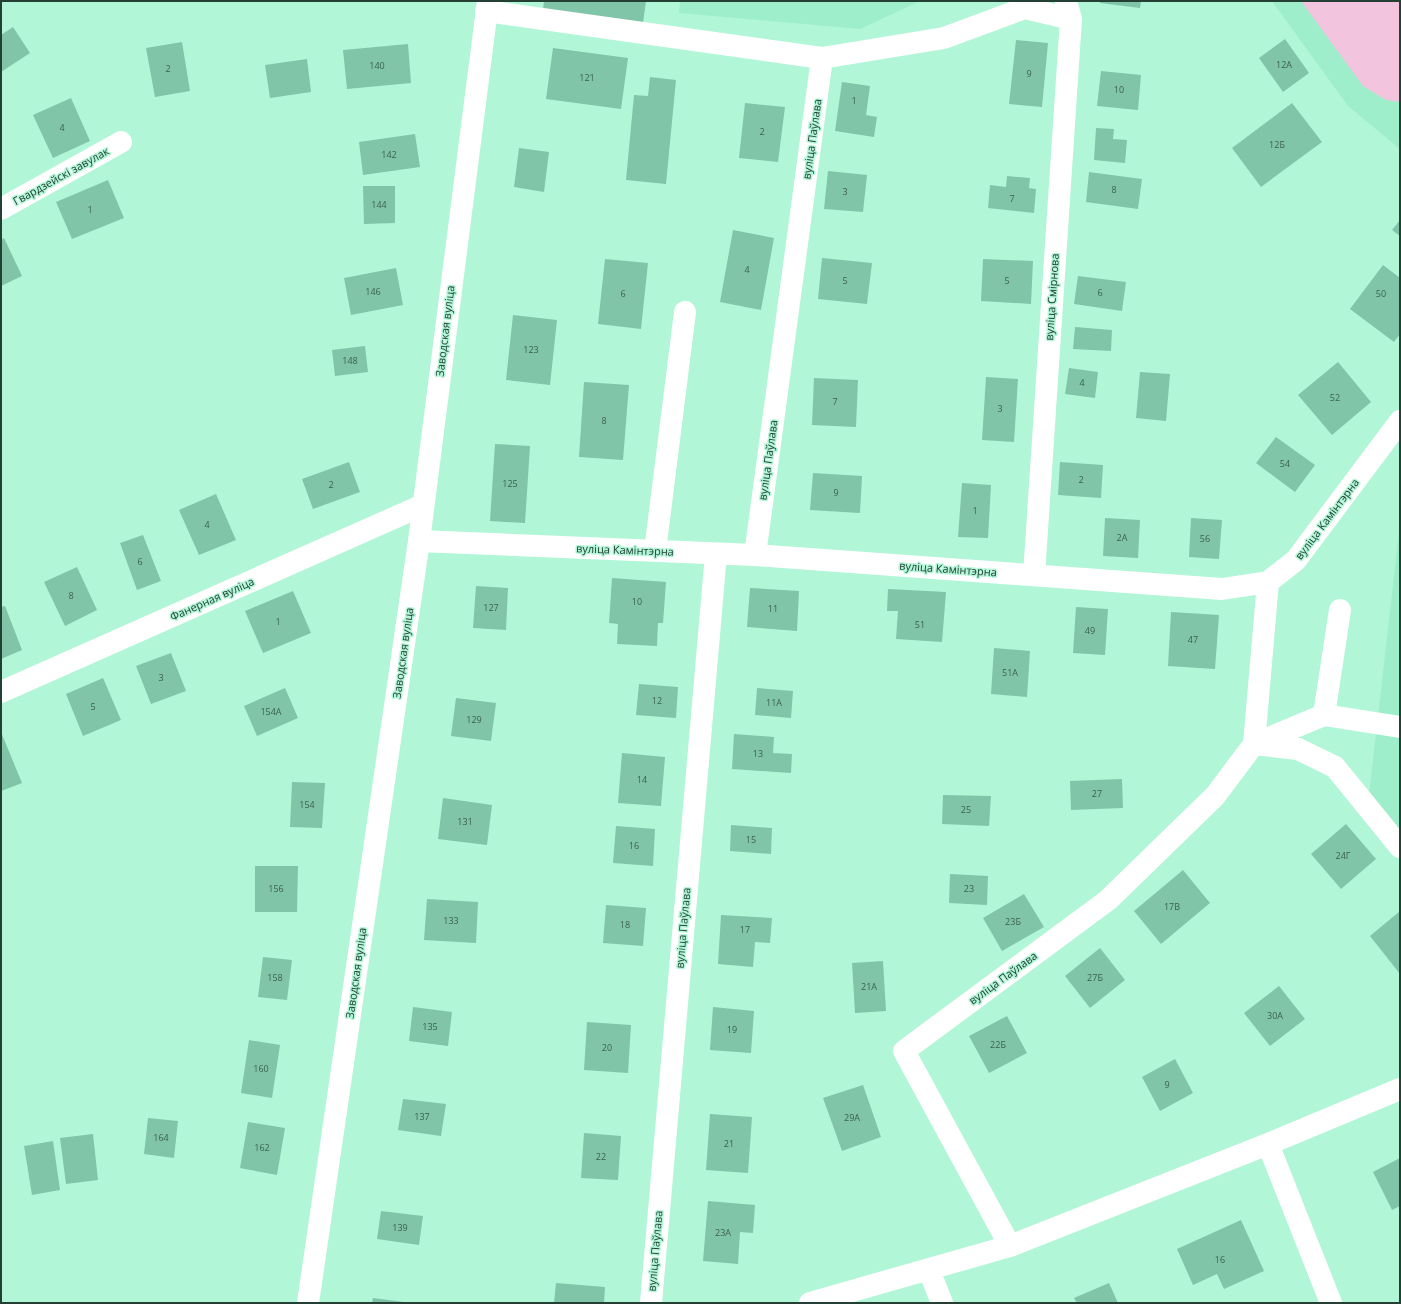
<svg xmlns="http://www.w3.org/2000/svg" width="1401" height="1304" font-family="'Open Sans',sans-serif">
	<rect width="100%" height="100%" fill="#b0f6d7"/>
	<path fill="#9eeecb" d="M680,1h240l-60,28 -181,-16z
		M1272,1h128v148l-52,-43z
		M1400,524v311l-31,-40z"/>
	<path fill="#f3c4dd" d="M1301,1h99v101l-14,-2 -23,-14z"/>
	<path fill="#81c5a8" d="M544,1h102l-3,22 -100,-13z
		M1100,1h41l-1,7 -40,-5z
		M13,27l17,26 -29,19v-37z
		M1285,39l24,34 -26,19 -24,-34z
		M1016,40l32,3 -6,64 -33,-3z
		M182,42l8,49 -35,6 -9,-49z
		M408,44l3,39 -64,6 -4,-39z
		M553,48l75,10 -7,51 -75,-10z
		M307,59l4,33 -41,6 -5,-33z
		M1101,71l40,4 -3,35 -41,-4z
		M650,77l26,3 -10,104 -40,-4 8,-85 14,1z
		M842,82l28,4 -4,29 11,2 -3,20 -39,-6z
		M71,98l19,43 -37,17 -20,-43z
		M745,103l40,4 -7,55 -39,-4z
		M1292,103l30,39 -61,45 -29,-39z
		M1096,128l18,1 -1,10 14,1 -2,23 -31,-3z
		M415,134l5,33 -57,8 -4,-33z
		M519,148l30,4 -5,40 -30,-5z
		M828,171l39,4 -4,37 -39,-3z
		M1089,172l53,7 -4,30 -52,-7z
		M1007,176l23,2 -1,10 7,1 -2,24 -46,-5 2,-23 16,2z
		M108,180l16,38 -52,21 -16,-37z
		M363,186h32v37l-31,1z
		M1400,220v16l-8,-6z
		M733,230l41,8 -13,72 -41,-8z
		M4,238l18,38 -21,10v-46z
		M822,258l50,5 -5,41 -49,-5z
		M605,259l43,4 -7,66 -43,-5z
		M983,259l50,2 -2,43 -50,-3z
		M1383,265l17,13v56l-6,8 -44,-33z
		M396,268l7,37 -52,10 -7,-37z
		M1078,276l48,6 -4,29 -48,-7z
		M513,315l44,5 -7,65 -44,-5z
		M1075,327l37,3 -1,21 -38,-2z
		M365,346l3,26 -33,4 -3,-26z
		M1338,362l33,40 -39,33 -34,-40z
		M1069,368l29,4 -3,26 -30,-4z
		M1140,372l30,2 -4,47 -30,-3z
		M986,377l32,2 -4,63 -32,-2z
		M814,378l44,2 -2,47 -44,-2z
		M584,382l45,3 -6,75 -44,-3z
		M1276,437l39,28 -20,27 -39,-29z
		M495,444l35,2 -5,77 -35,-2z
		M349,462l11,30 -47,17 -11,-30z
		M1060,462l43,3 -2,33 -43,-3z
		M813,473l49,3 -2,37 -50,-3z
		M962,483l29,2 -3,53 -30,-1z
		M216,494l20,46 -37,15 -20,-45z
		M1105,518l35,2 -2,38 -35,-2z
		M1191,518l31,2 -3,39 -30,-2z
		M143,535l18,46 -24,9 -17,-47z
		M77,567l20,43 -32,16 -21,-44z
		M612,578l54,4 -3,41h-5l-1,23 -40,-2 1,-20 -9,-1z
		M476,586l32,2 -2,42 -33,-2z
		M750,588l49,3 -2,40 -50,-4z
		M888,589l58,3 -4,50 -46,-3 2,-28h-11z
		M293,591l18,42 -48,20 -18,-42z
		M5,606l17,44 -21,9v-52z
		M1076,607l32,2 -3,46 -32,-2z
		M1171,612l48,3 -4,54 -47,-3z
		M994,648l36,3 -3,46 -36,-3z
		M171,653l15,38 -35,13 -15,-38z
		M103,678l18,42 -38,16 -17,-42z
		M639,684l39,3 -2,31 -40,-3z
		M285,688l13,30 -41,18 -13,-30z
		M757,688l36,3 -2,27 -36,-3z
		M456,698l40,5 -5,38 -40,-5z
		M1,732l21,51 -21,8z
		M734,734l40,3 -1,16 19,1 -1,19 -59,-4z
		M622,753l43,4 -4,49 -43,-3z
		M1122,779l1,29 -52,2 -1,-29z
		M292,782l33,1 -3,45 -32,-1z
		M943,795l48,1 -2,30 -47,-2z
		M443,798l49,7 -5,40 -49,-6z
		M1346,824l30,35 -35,30 -30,-35z
		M731,825l41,3 -1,26 -41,-3z
		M616,826l39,3 -2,37 -40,-3z
		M255,866h43l-1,46h-42z
		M1183,870l27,33 -49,41 -27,-33z
		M950,874l38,2 -1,29 -38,-2z
		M1024,894l20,33 -42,24 -19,-33z
		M427,899l51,3 -2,41 -52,-3z
		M606,905l40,3 -3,38 -40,-3z
		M1400,911v63l-30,-38z
		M721,915l51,3 -2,25 -15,-1 -2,25 -35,-3z
		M1100,948l25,32 -35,28 -25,-32z
		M263,957l29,3 -5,40 -29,-3z
		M883,961l3,50 -31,2 -3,-50z
		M1279,986l26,33 -35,27 -26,-33z
		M413,1007l39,5 -4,34 -39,-5z
		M713,1007l41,4 -3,42 -41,-3z
		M1007,1016l20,37 -38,20 -20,-37z
		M587,1022l44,3 -3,48 -44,-3z
		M249,1040l31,5 -8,53 -31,-5z
		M1175,1059l18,34 -33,18 -18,-34z
		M863,1085l18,52 -39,14 -19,-53z
		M403,1099l43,5 -5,32 -43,-6z
		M710,1114l42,3 -4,56 -42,-3z
		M148,1118l30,3 -4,37 -30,-4z
		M248,1122l37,6 -8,47 -37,-7z
		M584,1133l37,3 -3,44 -37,-2z
		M93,1134l5,46 -32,4 -6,-46z
		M53,1141l7,49 -28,5 -8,-49z
		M1400,1158v48l-8,4 -19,-38z
		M708,1201l47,4 -2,28 -13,-1 -2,32 -35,-3z
		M381,1211l42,5 -4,29 -42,-6z
		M1241,1220l23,51 -40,18 -7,-15 -24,11 -16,-36z
		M556,1283l49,4 -1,16h-50z
		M1109,1283l9,20h-41l-3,-5z
		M373,1298l31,4 -1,1h-31z"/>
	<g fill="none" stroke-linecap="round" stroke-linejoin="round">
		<path stroke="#fff" stroke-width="22" d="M486,11l336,47 -67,497
			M822,58l122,-20 81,-30 46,11 -5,-18
			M1,209l120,-67
			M419,541l336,14 467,34 46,-7 28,-22 104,-139
			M655,551l30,-239
			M1034,575l37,-556
			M1268,582l-14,162 44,5 37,18 65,80
			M1,692l422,-187
			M1324,715l16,-105
			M1268,1144l63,159
			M1010,1246l-106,-195 204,-151 107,-104 39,-52 70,-29 76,12
			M929,1270l13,33
			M651,1303l65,-749
			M810,1303l200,-57 258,-102 132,-55"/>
		<path stroke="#fff" stroke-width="22" d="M308,1303l111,-762 69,-540"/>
	</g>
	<g text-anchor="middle" stroke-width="3" stroke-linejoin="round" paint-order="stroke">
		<g font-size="9" fill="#3b6151">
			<text x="1284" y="68">12А</text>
			<text x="377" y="69">140</text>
			<text x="168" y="72">2</text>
			<text x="1029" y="77">9</text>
			<text x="587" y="81">121</text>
			<text x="1119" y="93">10</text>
			<text x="854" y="104">1</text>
			<text x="62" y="131">4</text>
			<text x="762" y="135">2</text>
			<text x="1277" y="148">12Б</text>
			<text x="389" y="158">142</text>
			<text x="1114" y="193">8</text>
			<text x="845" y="195">3</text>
			<text x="1012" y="202">7</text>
			<text x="379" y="208">144</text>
			<text x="90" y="213">1</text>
			<text x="747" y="273">4</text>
			<text x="845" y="284">5</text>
			<text x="1007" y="284">5</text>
			<text x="373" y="295">146</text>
			<text x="1100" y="296">6</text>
			<text x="623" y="297">6</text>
			<text x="1381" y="297">50</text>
			<text x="531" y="353">123</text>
			<text x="350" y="364">148</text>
			<text x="1082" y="386">4</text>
			<text x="1335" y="401">52</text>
			<text x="835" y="405">7</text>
			<text x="1000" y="412">3</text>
			<text x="604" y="424">8</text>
			<text x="1285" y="467">54</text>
			<text x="1081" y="483">2</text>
			<text x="510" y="487">125</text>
			<text x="331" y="488">2</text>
			<text x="836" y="496">9</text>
			<text x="975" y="514">1</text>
			<text x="207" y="528">4</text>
			<text x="1122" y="541">2А</text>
			<text x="1205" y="542">56</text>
			<text x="140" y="565">6</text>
			<text x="71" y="599">8</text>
			<text x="637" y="605">10</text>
			<text x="491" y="611">127</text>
			<text x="773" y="612">11</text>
			<text x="278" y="625">1</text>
			<text x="920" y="628">51</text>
			<text x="1090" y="634">49</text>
			<text x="1193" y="643">47</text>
			<text x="1010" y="676">51А</text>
			<text x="161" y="681">3</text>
			<text x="657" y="704">12</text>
			<text x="774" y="706">11А</text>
			<text x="93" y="710">5</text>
			<text x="271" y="715">154А</text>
			<text x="474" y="723">129</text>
			<text x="758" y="757">13</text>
			<text x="642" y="783">14</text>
			<text x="1097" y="797">27</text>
			<text x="307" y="808">154</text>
			<text x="966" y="813">25</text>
			<text x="465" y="825">131</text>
			<text x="751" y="843">15</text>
			<text x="634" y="849">16</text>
			<text x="1343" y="859">24Г</text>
			<text x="276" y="892">156</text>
			<text x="969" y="892">23</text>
			<text x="1172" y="910">17В</text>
			<text x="451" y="924">133</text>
			<text x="1013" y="925">23Б</text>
			<text x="625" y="928">18</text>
			<text x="745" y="933">17</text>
			<text x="275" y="981">158</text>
			<text x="1095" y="981">27Б</text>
			<text x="869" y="990">21А</text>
			<text x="1275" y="1019">30А</text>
			<text x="430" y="1030">135</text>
			<text x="732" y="1033">19</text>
			<text x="998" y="1048">22Б</text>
			<text x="607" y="1051">20</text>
			<text x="261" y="1072">160</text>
			<text x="1167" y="1088">9</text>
			<text x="422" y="1120">137</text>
			<text x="852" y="1121">29А</text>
			<text x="161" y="1141">164</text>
			<text x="729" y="1147">21</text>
			<text x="262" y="1151">162</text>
			<text x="601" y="1160">22</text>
			<text x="400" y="1231">139</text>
			<text x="723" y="1236">23А</text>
			<text x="1220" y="1263">16</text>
		</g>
		<g font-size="11" fill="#244034" stroke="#b0f6d7">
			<text transform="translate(812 139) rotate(-82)" y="4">вуліца Паўлава</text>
			<text transform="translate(61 176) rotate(-29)" y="4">Гвардзейскі завулак</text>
			<text transform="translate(1052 297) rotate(-86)" y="4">вуліца Смірнова</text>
			<text transform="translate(445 331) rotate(-83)" y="4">Заводская вуліца</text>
			<text transform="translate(768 460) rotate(-82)" y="4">вуліца Паўлава</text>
			<text transform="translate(1327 519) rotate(-53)" y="4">вуліца Камінтэрна</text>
			<text transform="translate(625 550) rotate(2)" y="4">вуліца Камінтэрна</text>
			<text transform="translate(948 569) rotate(4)" y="4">вуліца Камінтэрна</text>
			<text transform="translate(212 599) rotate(-24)" y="4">Фанерная вуліца</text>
			<text transform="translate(403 653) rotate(-82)" y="4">Заводская вуліца</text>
			<text transform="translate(683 928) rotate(-85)" y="4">вуліца Паўлава</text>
			<text transform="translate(356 973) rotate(-82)" y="4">Заводская вуліца</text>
			<text transform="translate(1003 978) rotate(-36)" y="4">вуліца Паўлава</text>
			<text transform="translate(655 1251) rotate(-85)" y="4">вуліца Паўлава</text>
		</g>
	</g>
	<rect width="1401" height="1304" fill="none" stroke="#244034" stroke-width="4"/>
</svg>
